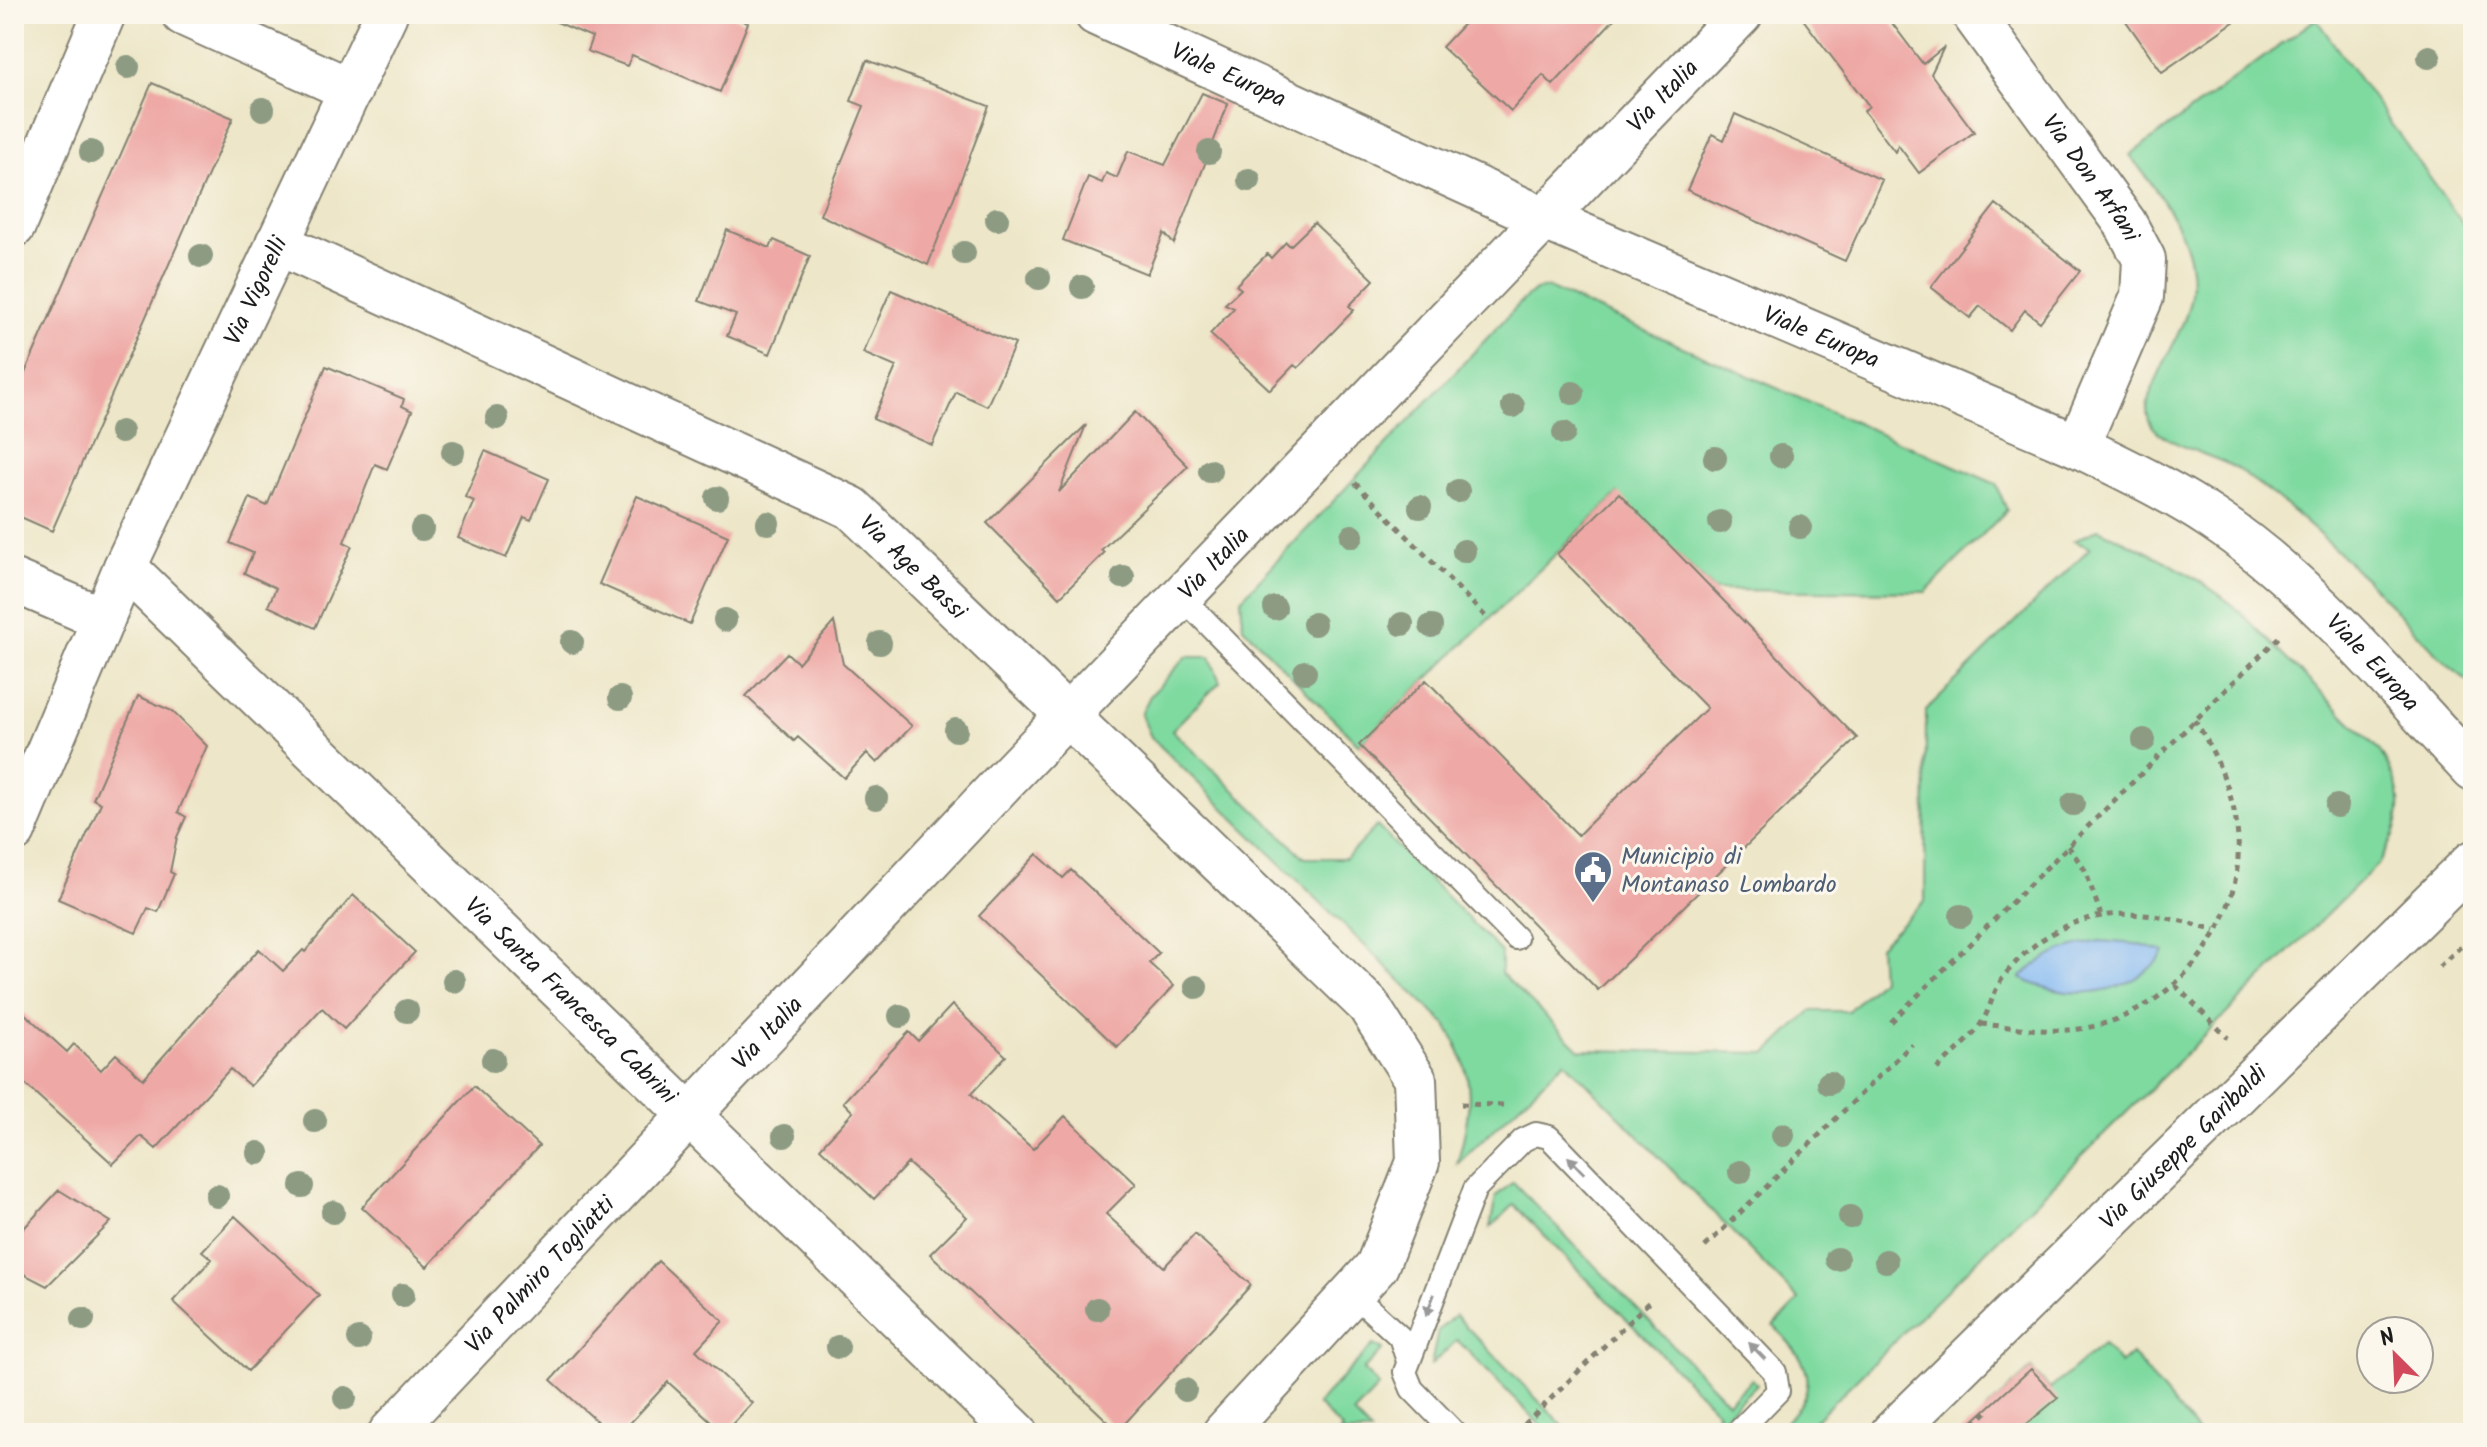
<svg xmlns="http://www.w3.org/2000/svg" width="2487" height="1447" font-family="Kalam,sans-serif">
	<rect width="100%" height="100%" fill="#fbf7ec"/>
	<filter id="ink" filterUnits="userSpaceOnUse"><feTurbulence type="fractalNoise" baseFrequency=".0125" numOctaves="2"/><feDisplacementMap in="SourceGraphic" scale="16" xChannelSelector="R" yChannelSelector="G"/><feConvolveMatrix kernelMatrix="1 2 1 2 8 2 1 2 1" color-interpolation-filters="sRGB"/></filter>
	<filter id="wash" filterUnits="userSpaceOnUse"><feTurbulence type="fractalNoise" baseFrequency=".006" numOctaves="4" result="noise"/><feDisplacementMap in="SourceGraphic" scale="32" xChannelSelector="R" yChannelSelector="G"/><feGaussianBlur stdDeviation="1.8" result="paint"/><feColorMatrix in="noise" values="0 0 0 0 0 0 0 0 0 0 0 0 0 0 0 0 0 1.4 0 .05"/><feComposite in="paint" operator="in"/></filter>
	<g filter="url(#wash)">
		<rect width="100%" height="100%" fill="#ede6c8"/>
		<path fill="#7fdaa0" stroke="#4e7b5e" stroke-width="2" d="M2316,19l157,219v447l-23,-18c-68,-70 -132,-144 -213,-198 -21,-14 -80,-25 -88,-49 -6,-15 4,-32 10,-46 9,-21 23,-44 29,-66 17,-59 -26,-109 -58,-153z
			M1548,288l448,196 11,26 -81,82 -213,-2 -95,-96 -259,251 -116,-118 -2,-28 282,-299 12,-10z
			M2098,529c49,22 94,43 136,77l145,144c28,42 26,70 0,113l-577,570h-27c45,-44 42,-62 -1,-107l25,-26 -234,-239 -108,103c15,-54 20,-90 -11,-139l-295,-288 -10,-23 9,-18 36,-39h24l10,25 -48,48 133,128h41l31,-32 124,126v21l79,77 187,3 44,-42h37l33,-32 -2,-33 46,-45 1,-191 164,-162 -16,-7z
			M1513,1182l215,220 24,-23 5,5 -50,49h-11l22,-21 -204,-207 -24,23 6,-32z
			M1455,1315l115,118h-22l-91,-93 -26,25 7,-34z
			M2103,1344l17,20 12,-10 66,79h-205l6,-6 -14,-16 46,-42 19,20z
			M1373,1345l10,5 -20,20 16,16 -26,28 19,19h-33l3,-4 -25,-25z"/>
		<path fill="#84b9f3" stroke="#506a88" stroke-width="2" d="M2100,941l36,3 29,8c-35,46 -96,50 -145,26 24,-23 47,-31 80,-37z"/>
		<g id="blocks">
			<path fill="#eea8a5" d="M538,14h189l21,9 -28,69 -88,-37 -5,11 -40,-15 5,-14z
				M1473,14h146l-66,71 -10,-10 -32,36 -69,-64z
				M1799,14h86l38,50 21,-17 -13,27 43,58 -55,41 -21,-28 -3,7 -31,-41 5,-5z
				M2121,14h124l-83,58z
				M867,60l122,46 -61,159 -108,-50 44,-109 -13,-5z
				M152,83l81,35 -181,413 -38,-17v-116z
				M1202,93l26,11 -54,140 -10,-11 -17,41 -84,-34 25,-63 14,6 4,-10 11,5 11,-27 37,14z
				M1735,114l147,66 -37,81 -158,-71 25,-56 12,6z
				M1996,204l84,67 -40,51 -15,-12 -15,20 -30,-24 -10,12 -39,-31z
				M1314,223l60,57 -25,26 5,4 -56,58 -4,-3 -24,25 -60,-56 24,-26 -9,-4 16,-15 -5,-4 31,-31 4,4 15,-16 4,4z
				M727,230l43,18 4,-8 36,16 -40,98 -43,-18 9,-21 -37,-14z
				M891,290l124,54 -28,62 -31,-14 -24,53 -59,-26 23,-52 -33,-14z
				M326,366l78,33 -2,7 10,5 -25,58 -12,-5 -31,78 8,4 -37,82 -47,-22 8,-18 -32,-15 9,-20 -23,-10 20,-45 17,8z
				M1135,412l53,54 -87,84 3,3 -44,44 -73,-74 99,-98 -27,67z
				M485,451l64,28 -18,41 -7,-3 -18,41 -48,-20 16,-37 -9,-4z
				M1619,493l238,245 -259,252 -239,-245 67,-65 152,155 129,-127 -150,-154z
				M637,496l91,40 -38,88 -91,-40z
				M834,622l9,42 69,62 -35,37 -10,-10 -23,25 -46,-41 -4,4 -48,-45 41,-43 11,10z
				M138,696l34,15 35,35 -29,66 8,5 -9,20 -7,35 4,2 -16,38 -10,-4 -12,25 -78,-34 43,-96 -8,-4z
				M1037,854l26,24 8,-8 88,83 -10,10 25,23 -57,61 -138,-131z
				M353,895l62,57 -71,77 -22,-21 -72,78 -20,-17 -74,80 -15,-13 -28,28 -99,-90v-70l53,48 7,-8 27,26 15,-16 27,25 116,-130 24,22 20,-21 2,2z
				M952,1005l54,51 -35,38 62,55 32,-33 71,68 -30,30 58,53 31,-33 56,51 -133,146 -188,-177 37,-37 -59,-54 -34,36 -54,-51 33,-36 -10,-10 66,-70 9,9z
				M474,1086l65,60 -112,121 -65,-60z
				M59,1190l52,32 -64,64 -33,-17v-30z
				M235,1216l84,79 -71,76 -75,-70 39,-42 -10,-8z
				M658,1261l65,60 -27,29 56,53 -28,30 -56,-51 -47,51h-11l-59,-53z
				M2031,1369l27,29 -42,35h-56z"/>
		</g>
	</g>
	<g filter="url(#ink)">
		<use href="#blocks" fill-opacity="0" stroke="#848172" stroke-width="2"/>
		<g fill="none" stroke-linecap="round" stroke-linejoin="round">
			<g stroke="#848172" stroke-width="26">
				<path id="lane" d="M1180,595l336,343
					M1353,1294l47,43 8,24
					M1455,1433l-43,-44 -7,-17 70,-183 48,-49 13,-6 13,3 226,235 3,19 -41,42"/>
			</g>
			<g stroke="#848172" stroke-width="46">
				<g id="street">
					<path d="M183,14l168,76"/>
					<path id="s1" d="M1096,14l447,204 535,228c46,23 92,44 135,73 99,66 178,164 260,251"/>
					<path id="s2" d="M1973,14l152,209 19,36 -2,38 -64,149"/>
					<path d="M14,226l90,-212"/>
					<path id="s3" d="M277,243l575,265 516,497 47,74 3,83 -41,104 -153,167"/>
					<path id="s4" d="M125,567l892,866"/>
					<path d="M14,581l89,38"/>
					<path id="s5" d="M14,831l111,-264 261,-553"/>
					<path id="s6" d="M390,1433l615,-653 736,-766"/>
					<path id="s7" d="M1892,1433l581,-571"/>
				</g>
			</g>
			<path stroke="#848172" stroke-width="5" stroke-dasharray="6 6" stroke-linecap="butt" d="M1355,483l134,137
				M2068,846l17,24 16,45
				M2439,967l34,-32
				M2175,985l53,53
				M1891,1022l391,-388
				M1981,1024c34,3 71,10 104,4 81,-14 148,-88 153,-170 3,-49 -18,-97 -43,-138
				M1937,1069c14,-14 33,-28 43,-44 12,-17 11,-34 28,-54 59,-69 128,-65 207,-41
				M1461,1104l46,1
				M1705,1247l207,-203
				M1516,1433l136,-134
				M1966,1433l21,-21"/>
			<use href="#lane" stroke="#fff" stroke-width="22"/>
			<use href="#street" stroke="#fff" stroke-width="42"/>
		</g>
		<g fill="#8d9b83">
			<circle cx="2429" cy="57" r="12"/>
			<circle cx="128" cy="67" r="12"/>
			<circle cx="263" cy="109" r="12"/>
			<circle cx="91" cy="152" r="12"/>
			<circle cx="1209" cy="152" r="12"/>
			<circle cx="1249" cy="180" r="12"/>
			<circle cx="997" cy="219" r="12"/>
			<circle cx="964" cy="253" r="12"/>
			<circle cx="201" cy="256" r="12"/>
			<circle cx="1039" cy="278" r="12"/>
			<circle cx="1082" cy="287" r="12"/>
			<circle cx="1573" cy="393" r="12"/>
			<circle cx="1513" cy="406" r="12"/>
			<circle cx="497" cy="418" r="12"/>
			<circle cx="121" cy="432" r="12"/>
			<circle cx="1564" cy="433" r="12"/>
			<circle cx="453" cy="452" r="12"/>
			<circle cx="1781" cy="456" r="12"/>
			<circle cx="1715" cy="458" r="12"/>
			<circle cx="1210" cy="471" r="12"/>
			<circle cx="1458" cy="491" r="12"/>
			<circle cx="717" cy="498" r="12"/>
			<circle cx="1420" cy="507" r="12"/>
			<circle cx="1720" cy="522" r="12"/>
			<circle cx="768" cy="523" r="12"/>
			<circle cx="1800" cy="527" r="12"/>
			<circle cx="422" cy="529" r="12"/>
			<circle cx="1352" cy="536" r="12"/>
			<circle cx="1464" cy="551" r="12"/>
			<circle cx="1123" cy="577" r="12"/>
			<circle cx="1275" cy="608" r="12"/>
			<circle cx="725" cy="620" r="12"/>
			<circle cx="1314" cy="624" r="12"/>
			<circle cx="1402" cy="624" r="12"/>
			<circle cx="1431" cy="626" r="12"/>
			<circle cx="572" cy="642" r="12"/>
			<circle cx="880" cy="643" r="12"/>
			<circle cx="1305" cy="672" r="12"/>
			<circle cx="620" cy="698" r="12"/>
			<circle cx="956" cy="730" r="12"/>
			<circle cx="2144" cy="740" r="12"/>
			<circle cx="876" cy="798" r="12"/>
			<circle cx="2073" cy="804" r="12"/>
			<circle cx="2337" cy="806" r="12"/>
			<circle cx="1961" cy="916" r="12"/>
			<circle cx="454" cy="981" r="12"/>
			<circle cx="1196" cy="987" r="12"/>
			<circle cx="407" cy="1011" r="12"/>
			<circle cx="900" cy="1016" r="12"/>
			<circle cx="493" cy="1060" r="12"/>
			<circle cx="1829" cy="1083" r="12"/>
			<circle cx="315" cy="1121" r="12"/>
			<circle cx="1783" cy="1135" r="12"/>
			<circle cx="784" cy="1136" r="12"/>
			<circle cx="258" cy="1153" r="12"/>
			<circle cx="1740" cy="1172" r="12"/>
			<circle cx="302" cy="1186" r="12"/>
			<circle cx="217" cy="1196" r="12"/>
			<circle cx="333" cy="1212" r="12"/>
			<circle cx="1850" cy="1217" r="12"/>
			<circle cx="1837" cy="1259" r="12"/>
			<circle cx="1886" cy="1261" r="12"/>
			<circle cx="403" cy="1295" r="12"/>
			<circle cx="1097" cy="1309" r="12"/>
			<circle cx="83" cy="1319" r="12"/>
			<circle cx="359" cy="1339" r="12"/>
			<circle cx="838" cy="1347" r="12"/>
			<circle cx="1185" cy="1390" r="12"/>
			<circle cx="345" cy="1398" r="12"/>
		</g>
		<defs><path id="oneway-solid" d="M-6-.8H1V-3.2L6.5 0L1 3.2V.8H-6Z" transform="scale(2)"/></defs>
		<g fill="#999">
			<use href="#oneway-solid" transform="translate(1576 1165) rotate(-134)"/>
			<use href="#oneway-solid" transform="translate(1430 1305) rotate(111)"/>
			<use href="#oneway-solid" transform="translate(1757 1351) rotate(-134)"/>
		</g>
	</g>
	<defs>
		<g id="civic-pin" transform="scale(2)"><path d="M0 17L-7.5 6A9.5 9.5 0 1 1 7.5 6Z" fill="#5c6f8a" stroke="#fbf7ec"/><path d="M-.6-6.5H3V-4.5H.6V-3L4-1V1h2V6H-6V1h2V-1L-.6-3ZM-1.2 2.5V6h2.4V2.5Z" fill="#fff"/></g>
	</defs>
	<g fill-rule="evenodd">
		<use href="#civic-pin" x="1593" y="870"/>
	</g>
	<g text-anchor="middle" stroke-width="6" stroke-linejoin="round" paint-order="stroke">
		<g font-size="24" fill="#1c1c1c" stroke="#fbf7ec">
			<text dy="8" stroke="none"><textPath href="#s1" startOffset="146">Viale Europa</textPath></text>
			<text dy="8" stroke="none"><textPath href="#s6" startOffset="1846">Via Italia</textPath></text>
			<text dy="8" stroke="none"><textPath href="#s2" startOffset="202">Via Don Arfani</textPath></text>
			<text dy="8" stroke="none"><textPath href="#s5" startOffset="592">Via Vigorelli</textPath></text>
			<text dy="8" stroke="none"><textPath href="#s1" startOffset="794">Viale Europa</textPath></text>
			<text dy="8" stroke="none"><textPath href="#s6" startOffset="1198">Via Italia</textPath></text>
			<text dy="8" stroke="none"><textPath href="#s3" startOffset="718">Via Age Bassi</textPath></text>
			<text dy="8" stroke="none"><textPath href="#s1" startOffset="1442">Viale Europa</textPath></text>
			<text dy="8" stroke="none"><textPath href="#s4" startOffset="622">Via Santa Francesca Cabrini</textPath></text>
			<text dy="8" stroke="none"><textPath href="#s6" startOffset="550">Via Italia</textPath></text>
			<text dy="8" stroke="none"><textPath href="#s7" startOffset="408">Via Giuseppe Garibaldi</textPath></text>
			<text dy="8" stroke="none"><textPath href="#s6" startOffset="218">Via Palmiro Togliatti</textPath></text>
		</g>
		<g font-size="24" fill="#4e5e75" stroke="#fbf7ec" text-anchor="start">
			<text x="1621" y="864">Municipio di<tspan x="1621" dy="28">Montanaso Lombardo</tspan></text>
		</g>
	</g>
	<rect width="2487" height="1447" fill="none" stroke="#fbf7ec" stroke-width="48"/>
	<g transform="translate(2395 1355) rotate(336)"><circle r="38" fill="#fbf7ec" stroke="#a29f99" stroke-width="2"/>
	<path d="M0-6L14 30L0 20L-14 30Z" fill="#d1495b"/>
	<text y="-12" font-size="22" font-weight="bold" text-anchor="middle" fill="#1c1c1c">N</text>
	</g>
</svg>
